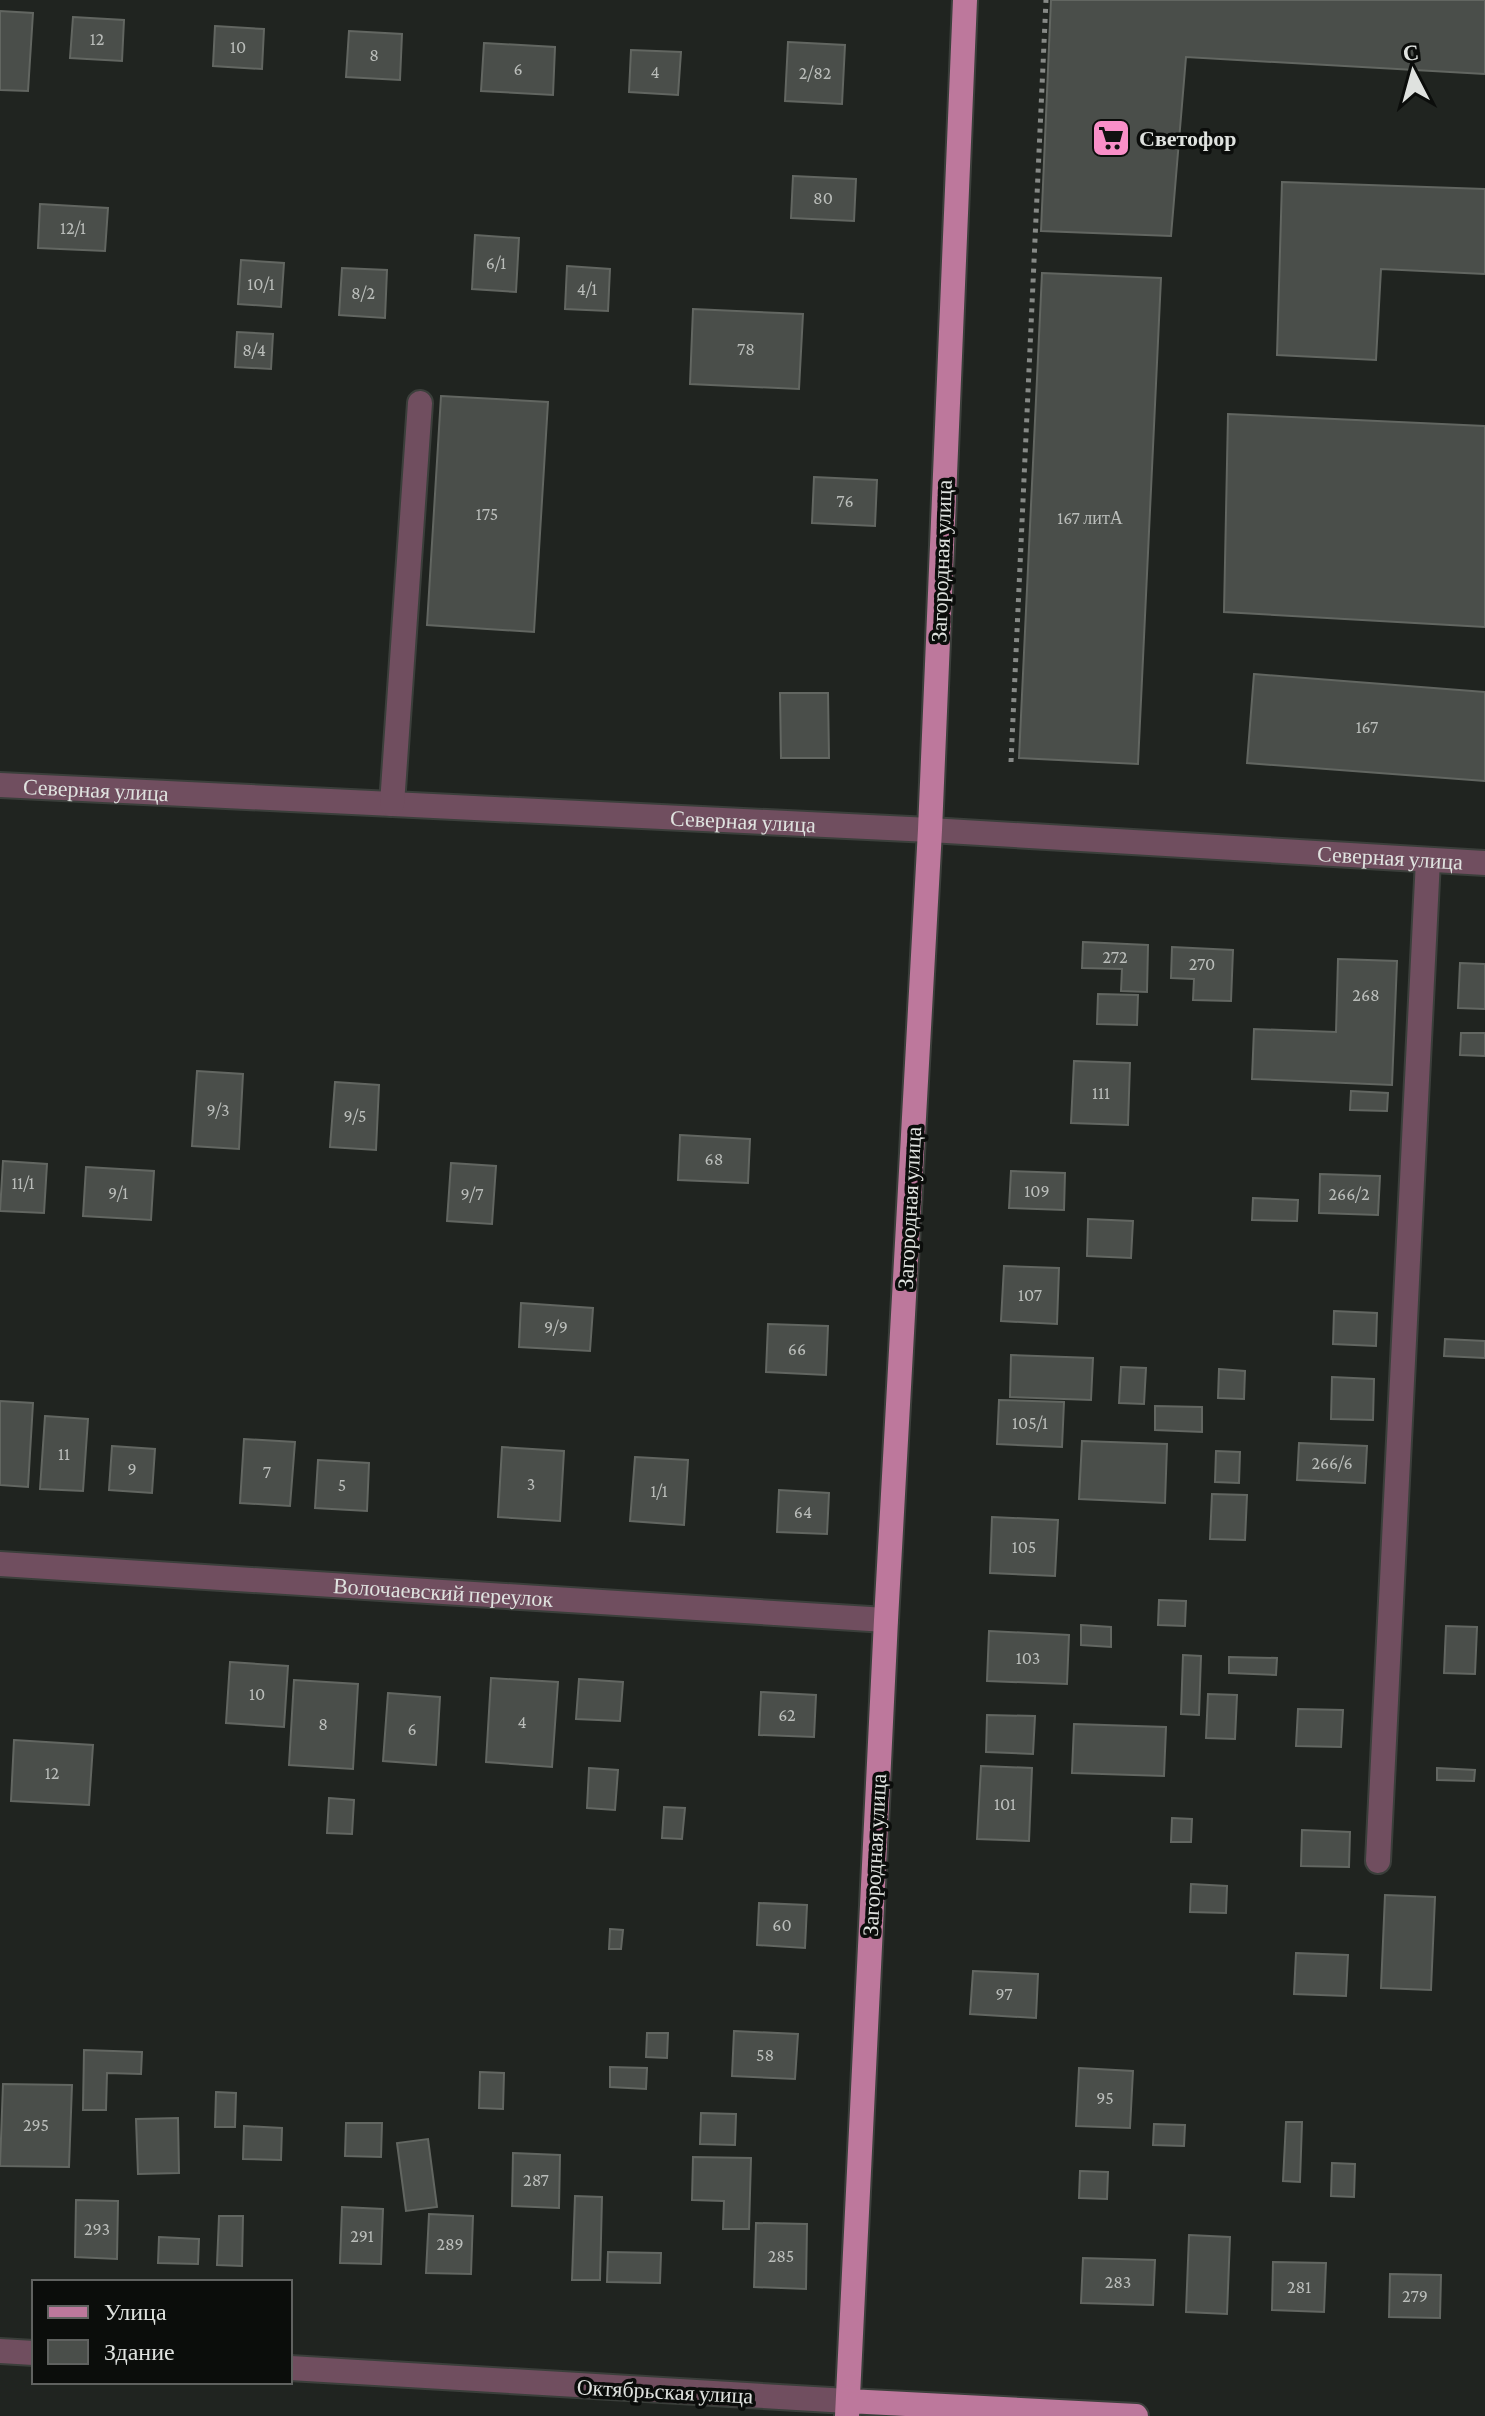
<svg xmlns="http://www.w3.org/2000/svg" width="1485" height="2416" font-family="'Crimson Pro',serif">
	<rect width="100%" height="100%" fill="#202420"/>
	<path fill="#4a4e4a" stroke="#626661" stroke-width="2" d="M1051,0h434v74l-299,-17 -15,179 -130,-5z
		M0,11l33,2 -5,78 -28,-1z
		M73,17l51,3 -2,41 -52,-3z
		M215,26l49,3 -2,40 -49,-3z
		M349,31l53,3 -2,46 -54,-3z
		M788,42l57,3 -3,59 -57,-3z
		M484,43l71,4 -2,48 -72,-4z
		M631,50l50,2 -3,43 -49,-3z
		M793,176l63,3 -2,42 -63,-3z
		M1282,182l203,7v85l-104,-5 -5,91 -99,-5z
		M40,204l68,4 -3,43 -67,-3z
		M475,235l44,3 -3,54 -44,-3z
		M241,260l43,3 -3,44 -43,-3z
		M567,266l43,3 -2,42 -43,-2z
		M342,268l45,2 -2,48 -46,-3z
		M1042,273l119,5 -23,486 -119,-6z
		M693,309l110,5 -4,75 -109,-5z
		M237,332l36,2 -2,35 -36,-2z
		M441,396l107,6 -14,230 -107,-7z
		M1228,414l257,12v201l-261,-15z
		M814,477l63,3 -2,46 -63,-3z
		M1254,674l231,18v89l-238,-18z
		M780,693h48l1,65h-48z
		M1083,942l65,3 -1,47 -26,-1 1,-22 -40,-1z
		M1172,947l61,3 -2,51 -38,-1 1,-21 -23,-1z
		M1338,959l59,2 -5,124 -140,-6 2,-50 82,3z
		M1460,963l25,1v45l-27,-1z
		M1098,994l40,1 -1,30 -40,-1z
		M1461,1033h24v23l-25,-1z
		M1074,1061l56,2 -2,62 -57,-2z
		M197,1071l46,3 -4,75 -47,-3z
		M335,1082l44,3 -3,65 -46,-3z
		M1351,1091l37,2 -1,18 -37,-1z
		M680,1135l70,4 -2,44 -70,-3z
		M3,1161l44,3 -3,49 -44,-2z
		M451,1163l45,3 -4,58 -45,-3z
		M86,1167l68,4 -3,49 -68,-4z
		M1011,1171l54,2 -1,37 -55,-2z
		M1320,1174l60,2 -2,39 -59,-2z
		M1253,1198l45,2 -1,21 -45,-1z
		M1088,1219l45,2 -2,37 -44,-2z
		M1004,1266l55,2 -2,56 -56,-3z
		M521,1303l72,5 -3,43 -71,-4z
		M1334,1311l43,2 -1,33 -43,-2z
		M768,1324l60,2 -2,49 -60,-3z
		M1445,1339l40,2v17l-41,-2z
		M1011,1355l82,3 -2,42 -81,-3z
		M1121,1367l25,1 -2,36 -25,-1z
		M1219,1369l26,2 -1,28 -26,-1z
		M1332,1377l42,2 -1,41 -42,-1z
		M999,1400l65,2 -2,45 -65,-3z
		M0,1401l33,2 -5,84 -28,-2z
		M1155,1406l47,1v25l-47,-2z
		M45,1416l43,3 -5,72 -43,-2z
		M244,1439l51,3 -5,64 -50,-3z
		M1082,1441l85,3 -2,59 -86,-4z
		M1299,1443l68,3 -2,37 -68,-3z
		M112,1446l43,3 -3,44 -43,-3z
		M502,1447l62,4 -4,70 -62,-4z
		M1216,1451l24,1 -1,31 -24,-1z
		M635,1457l53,3 -4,65 -54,-4z
		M318,1460l51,3 -2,48 -52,-3z
		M779,1490l50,3 -2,41 -50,-2z
		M1212,1494l35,1 -2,45 -35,-1z
		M992,1517l66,3 -3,56 -65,-3z
		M1159,1600l27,1 -1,25 -27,-1z
		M1081,1625l30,2v20l-30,-2z
		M1446,1626l31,1 -2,47 -31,-1z
		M989,1631l80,4 -2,49 -80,-3z
		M1183,1655l18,1 -2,59 -18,-1z
		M1229,1657l48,1 -1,17 -47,-2z
		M230,1662l58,4 -4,61 -58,-4z
		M491,1678l67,4 -6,85 -66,-5z
		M579,1679l44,3 -3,39 -44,-2z
		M294,1680l64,4 -5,85 -64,-4z
		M761,1692l55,3 -2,42 -55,-2z
		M388,1693l52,4 -4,68 -53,-4z
		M1208,1694l29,1 -2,44 -29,-1z
		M1298,1709l45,1 -2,37 -45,-1z
		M987,1715l48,1 -2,38 -47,-2z
		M1074,1724l92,3 -2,49 -92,-3z
		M14,1740l79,5 -4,60 -78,-4z
		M981,1766l51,2 -3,73 -52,-2z
		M589,1768l29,2 -3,40 -28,-2z
		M1437,1768l38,2 -1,11 -37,-1z
		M329,1798l25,2 -2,34 -25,-1z
		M664,1807l21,1 -3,31 -20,-1z
		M1172,1818l20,1 -1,23h-20z
		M1302,1830l48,2 -1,35 -48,-1z
		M1191,1884l36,2 -1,27 -36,-1z
		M1385,1895l50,2 -4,93 -50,-2z
		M759,1903l48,2 -2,43 -48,-3z
		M610,1929l13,1 -2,19h-12z
		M1296,1953l52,2 -2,41 -52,-2z
		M973,1971l65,3 -2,44 -66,-4z
		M734,2031l64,3 -3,45 -63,-3z
		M647,2033h21l-1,25 -21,-1z
		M84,2050l58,2 -1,22 -34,-1 -1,37h-23z
		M610,2067l37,1 -1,21 -36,-2z
		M1079,2068l54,3 -3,57 -54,-2z
		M480,2072l24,1 -1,36 -24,-1z
		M3,2084l69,1 -3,82 -69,-1z
		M216,2092l20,1 -1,34h-20z
		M701,2113l35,1 -1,31 -35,-1z
		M178,2118l1,55 -41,1 -2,-55z
		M1286,2122h16l-2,60 -17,-1z
		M346,2123h36l-1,34 -36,-1z
		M1154,2124l31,1 -1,21 -31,-1z
		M244,2126l38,2 -1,32 -38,-1z
		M428,2139l9,68 -31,4 -9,-68z
		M513,2153l47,2 -1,53 -47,-2z
		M693,2157l58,1 -2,71h-26l1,-28 -32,-1z
		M1332,2163l23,1 -1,33 -23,-1z
		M1080,2171l28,1 -1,27 -28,-1z
		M575,2196l27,1 -2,83h-28z
		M76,2200l42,1 -1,58 -42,-2z
		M342,2207l41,2 -2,55 -41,-1z
		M429,2214l44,2 -2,58 -45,-1z
		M219,2216h24l-1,50 -25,-1z
		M756,2223l51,1 -1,65 -52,-2z
		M1189,2235l41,2 -3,77 -41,-2z
		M159,2237l40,2 -1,25 -40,-1z
		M608,2252l53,1 -1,30 -53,-1z
		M1083,2258l72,2 -2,45 -72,-2z
		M1273,2262l53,1 -2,49 -52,-2z
		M1390,2274l51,1 -1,43 -51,-1z"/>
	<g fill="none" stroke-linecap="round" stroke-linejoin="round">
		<g stroke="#3b3f3b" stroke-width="28">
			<g id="minor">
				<path id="s1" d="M0,785l930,45 555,33"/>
				<path d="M392,804l28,-401"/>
				<path id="s2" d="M0,1564l886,56"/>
				<path d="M1378,1861l50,-1001"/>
				<path d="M0,2351l34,2"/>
				<path d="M290,2368l558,33"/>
			</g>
		</g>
		<g stroke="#3b3f3b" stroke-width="28">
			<path id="major" d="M848,2401l288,15
				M847,2416l39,-796 44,-790 35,-830"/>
		</g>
		<path stroke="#878a87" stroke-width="5" stroke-dasharray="4 6" stroke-linecap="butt" d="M1011,762l35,-762"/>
		<use href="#minor" stroke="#704e5f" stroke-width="24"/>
		<use href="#major" stroke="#bd789c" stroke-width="24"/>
	</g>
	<defs>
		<g id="supermarket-square" transform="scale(2)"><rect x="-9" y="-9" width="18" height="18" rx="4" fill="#f98fc8" stroke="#0b0d0b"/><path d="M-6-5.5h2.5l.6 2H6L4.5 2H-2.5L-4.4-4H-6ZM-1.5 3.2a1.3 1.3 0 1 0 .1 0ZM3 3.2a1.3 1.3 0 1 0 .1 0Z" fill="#111"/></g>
	</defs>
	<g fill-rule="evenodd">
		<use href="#supermarket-square" x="1111" y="138"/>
	</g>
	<g text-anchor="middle" stroke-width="7" stroke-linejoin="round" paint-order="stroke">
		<g font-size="18" fill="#babdba">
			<text x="97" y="45">12</text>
			<text x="238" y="53">10</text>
			<text x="374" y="61">8</text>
			<text x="518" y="75">6</text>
			<text x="655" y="78">4</text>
			<text x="815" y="79">2/82</text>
			<text x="823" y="204">80</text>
			<text x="73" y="234">12/1</text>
			<text x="496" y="269">6/1</text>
			<text x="261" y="290">10/1</text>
			<text x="587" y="295">4/1</text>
			<text x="363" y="299">8/2</text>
			<text x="746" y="355">78</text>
			<text x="254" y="356">8/4</text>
			<text x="845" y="507">76</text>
			<text x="487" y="520">175</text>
			<text x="1090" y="524">167 литА</text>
			<text x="1367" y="733">167</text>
			<text x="1115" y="963">272</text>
			<text x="1202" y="970">270</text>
			<text x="1366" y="1001">268</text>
			<text x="1101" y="1099">111</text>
			<text x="218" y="1116">9/3</text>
			<text x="355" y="1122">9/5</text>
			<text x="714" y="1165">68</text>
			<text x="23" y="1189">11/1</text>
			<text x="1037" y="1197">109</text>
			<text x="118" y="1199">9/1</text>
			<text x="472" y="1200">9/7</text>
			<text x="1349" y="1200">266/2</text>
			<text x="1030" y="1301">107</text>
			<text x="556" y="1333">9/9</text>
			<text x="797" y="1355">66</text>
			<text x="1030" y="1429">105/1</text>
			<text x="64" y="1460">11</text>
			<text x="1332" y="1469">266/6</text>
			<text x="132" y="1475">9</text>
			<text x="267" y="1478">7</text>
			<text x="531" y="1490">3</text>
			<text x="342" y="1491">5</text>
			<text x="659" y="1497">1/1</text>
			<text x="803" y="1518">64</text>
			<text x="1024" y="1553">105</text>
			<text x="1028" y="1664">103</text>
			<text x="257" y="1700">10</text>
			<text x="787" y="1721">62</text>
			<text x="522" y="1728">4</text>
			<text x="323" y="1730">8</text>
			<text x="412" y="1735">6</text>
			<text x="52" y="1779">12</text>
			<text x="1005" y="1810">101</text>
			<text x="782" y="1931">60</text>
			<text x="1004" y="2000">97</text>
			<text x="765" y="2061">58</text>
			<text x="1105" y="2104">95</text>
			<text x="36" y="2131">295</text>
			<text x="536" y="2186">287</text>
			<text x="97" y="2235">293</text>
			<text x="362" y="2242">291</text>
			<text x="450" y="2250">289</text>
			<text x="781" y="2262">285</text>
			<text x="1118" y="2288">283</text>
			<text x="1299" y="2293">281</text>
			<text x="1415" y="2302">279</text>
		</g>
		<g font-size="22" font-weight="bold" fill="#dfe2df" stroke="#0b0d0b" text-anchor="start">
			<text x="1139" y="146">Светофор</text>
		</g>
		<g font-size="22" fill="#dfe2df" stroke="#0b0d0b">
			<text transform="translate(941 561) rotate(-88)" y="8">Загородная улица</text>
			<text dy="8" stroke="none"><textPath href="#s1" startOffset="96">Северная улица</textPath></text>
			<text dy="8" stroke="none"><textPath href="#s1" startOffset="744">Северная улица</textPath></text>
			<text dy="8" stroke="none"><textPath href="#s1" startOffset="1392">Северная улица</textPath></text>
			<text transform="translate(909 1208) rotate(-87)" y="8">Загородная улица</text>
			<text dy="8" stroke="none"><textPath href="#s2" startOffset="444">Волочаевский переулок</textPath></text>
			<text transform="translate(874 1855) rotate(-87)" y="8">Загородная улица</text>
			<text transform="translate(665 2391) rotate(3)" y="8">Октябрьская улица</text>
		</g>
	</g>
	<rect x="32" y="2280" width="260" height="104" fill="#0b0d0b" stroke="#606260" stroke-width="2"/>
	<rect x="48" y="2306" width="40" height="12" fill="#bd789c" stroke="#606260" stroke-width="2"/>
	<text x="104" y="2320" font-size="24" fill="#dfe2df">Улица</text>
	<rect x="48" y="2340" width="40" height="24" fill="#4a4e4a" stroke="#606260" stroke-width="2"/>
	<text x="104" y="2360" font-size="24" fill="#dfe2df">Здание</text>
	<g transform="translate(1413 72) rotate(354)" stroke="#0b0d0b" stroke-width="6" paint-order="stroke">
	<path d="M0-6L14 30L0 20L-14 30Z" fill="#dfe2df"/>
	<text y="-12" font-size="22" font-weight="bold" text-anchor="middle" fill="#dfe2df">С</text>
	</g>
</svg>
